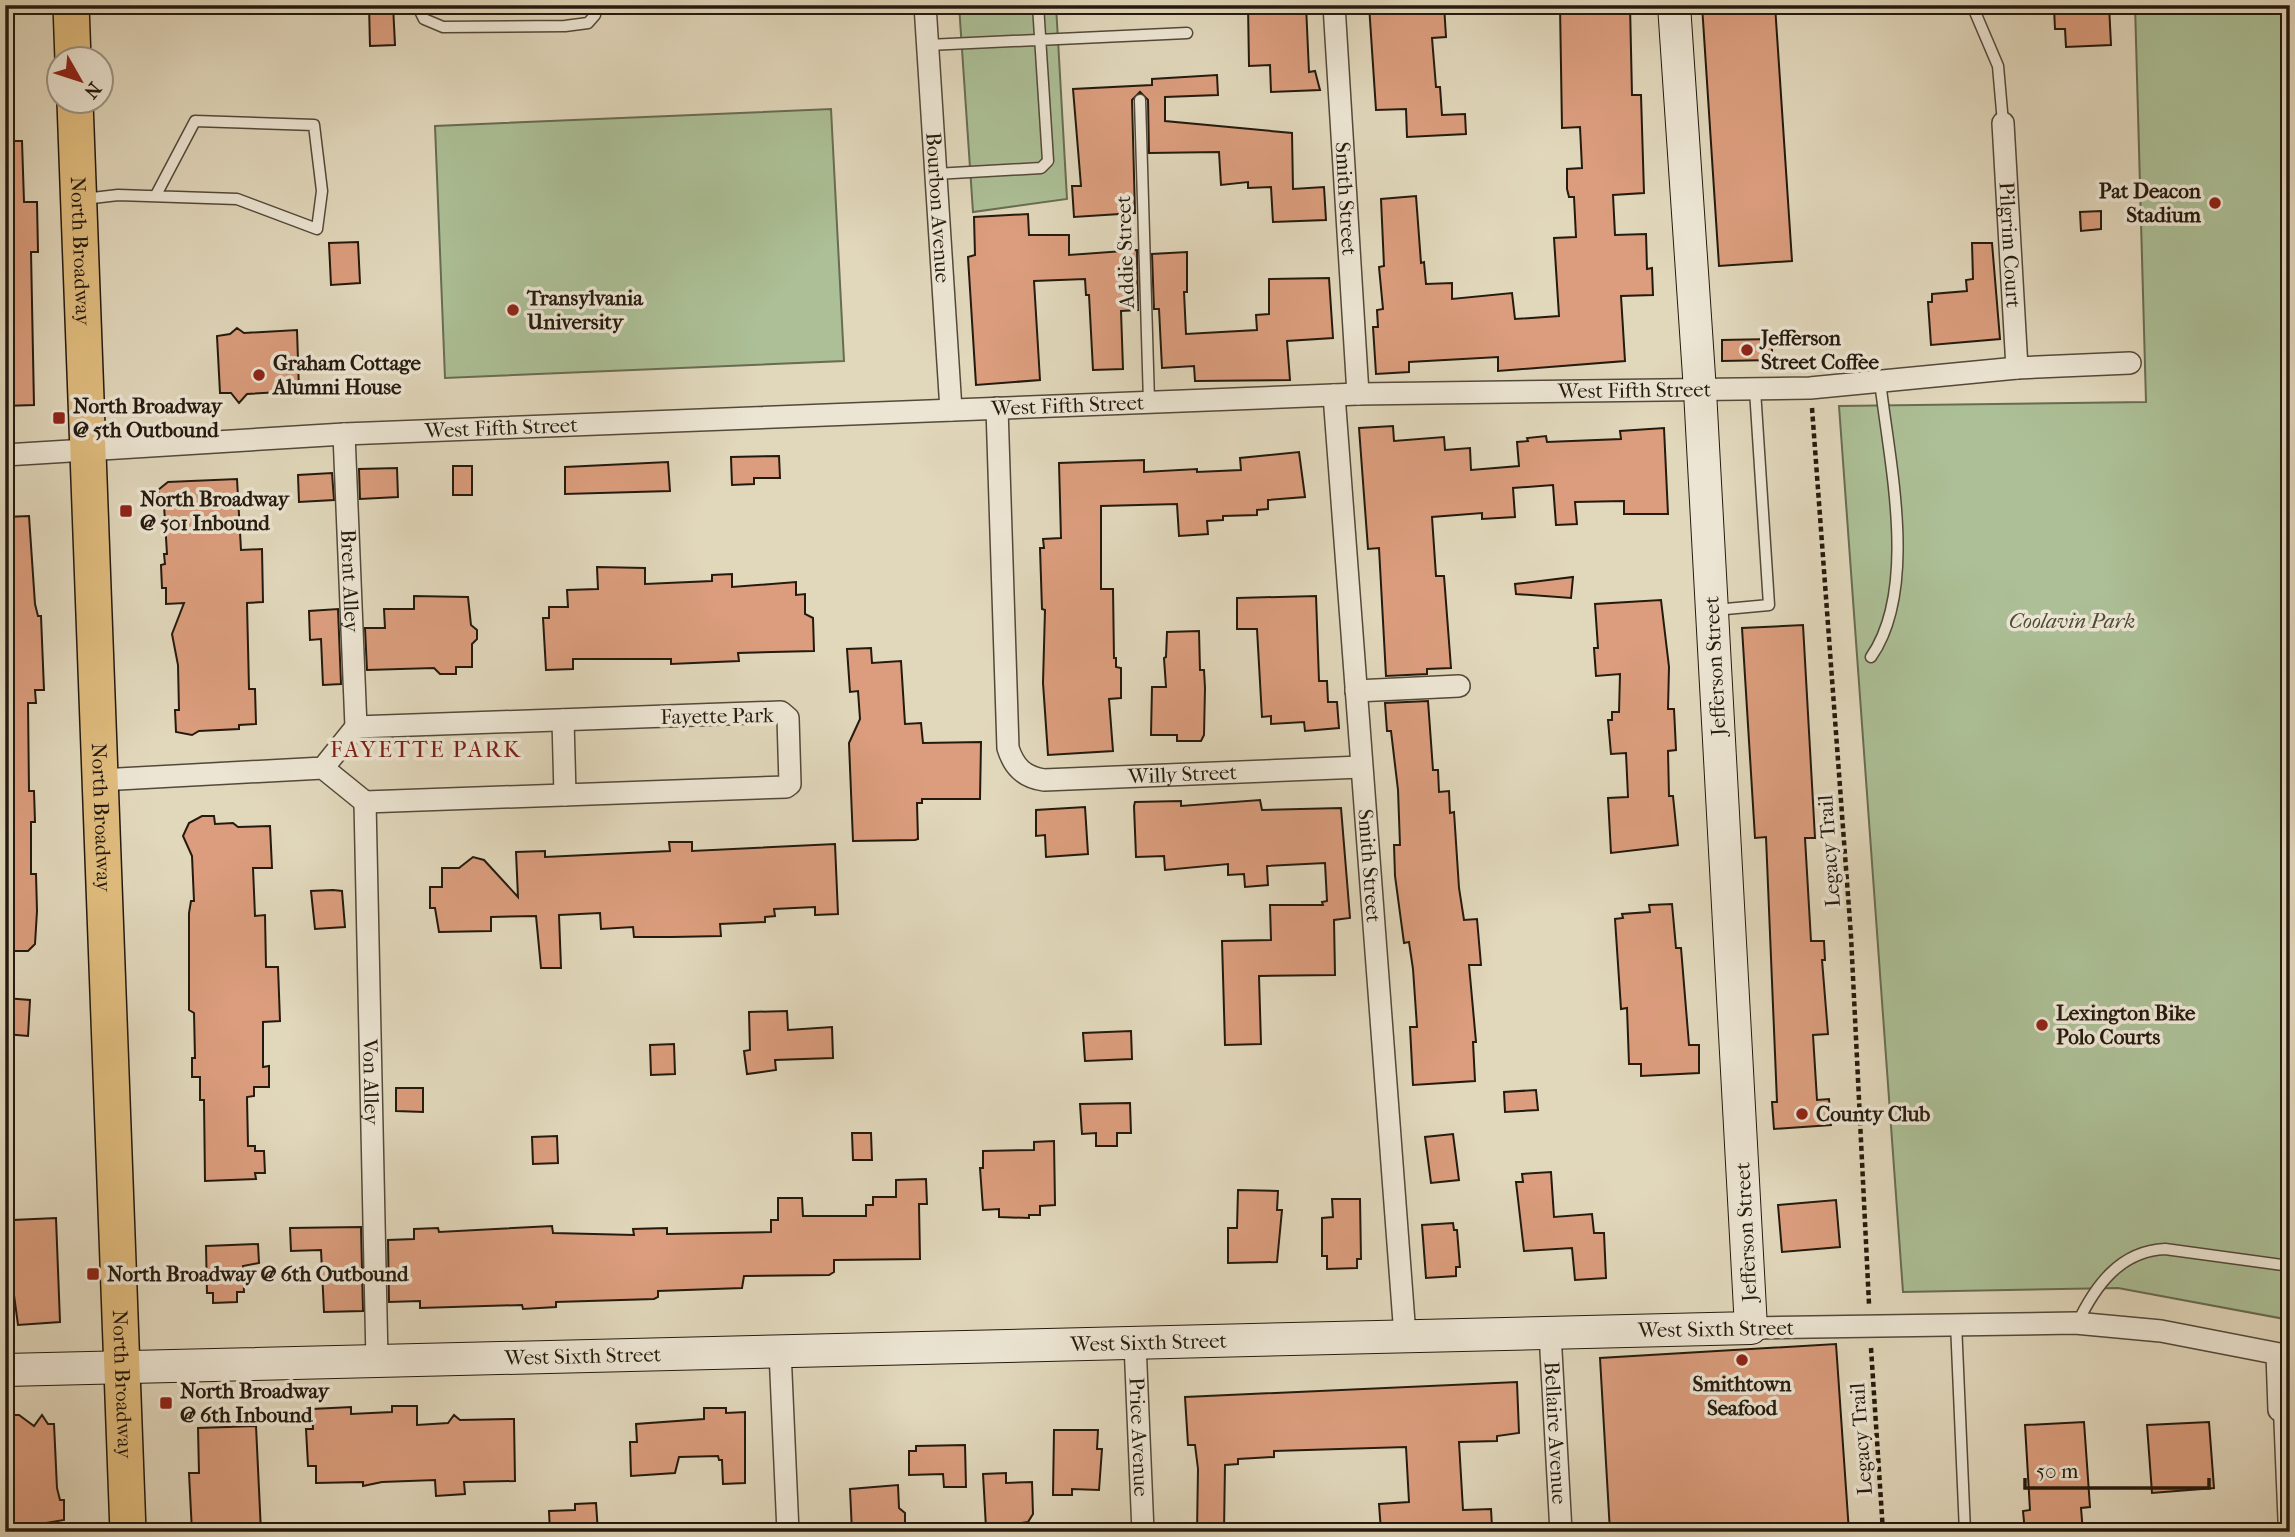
<svg xmlns="http://www.w3.org/2000/svg" width="2295" height="1537" font-family="'IM FELL French Canon',serif">
	<rect width="100%" height="100%" fill="#e1d7bb"/>
	<filter id="stains"><feTurbulence type="fractalNoise" baseFrequency=".00286" numOctaves="4"/><feColorMatrix values="0 0 0 0 .2 0 0 0 0 .09 0 0 0 0 .02 0 0 0 .5 -.17"/></filter>
	<radialGradient id="worn" r=".72"><stop offset=".6" stop-color="#630" stop-opacity="0"/><stop offset="1" stop-color="#630" stop-opacity=".3"/></radialGradient>
	<path fill="#acbf96" stroke="#686c52" stroke-width="2" d="M959,5h97l11,194 -94,13z
		M2135,5h155v1315l-172,-32 -215,4 -64,-886 307,-4z
		M831,109l13,252 -399,17 -10,-252z"/>
	<path fill="#db9d7d" stroke="#241a0e" stroke-width="2" d="M369,5h24l2,40 -25,1z
		M1248,5h58l3,67 6,-1 5,19 -49,2 -1,-27 -21,1z
		M1369,5h75l2,32 -14,1 4,49h4l2,28 23,-1 1,20 -59,3 -1,-28 -30,1z
		M1630,5l2,90h9l3,98 -31,2 2,40 31,-1 1,35 5,-1 1,27 -32,1 4,65 -127,10v-14l-35,2 -54,3v10l-33,2 -3,-47h5l-1,-17 6,-1 -4,-42 5,-1 -3,-67 35,-3 5,67 3,-1 2,22 26,-1v16l60,-6 3,26 44,-3 -5,-78 22,-1 -2,-40h-5l-2,-8v-20l15,-1 -2,-41 -18,1 -2,-122z
		M1702,5h73l17,256 -73,5z
		M2064,5h45l2,40 -45,2 -1,-18h-10l-1,-21z
		M1217,75l1,20 -53,2v24l127,12 1,56 31,-2 2,33 -53,2 -2,-35 -23,1v-6l-27,3 -2,-33 -70,1 -1,-53 -8,-8 -8,8 3,113 -61,4 -2,-31h9l-8,-97 79,-4v-6z
		M5,141h17l2,61h13l1,50h-7l3,153 -29,1z
		M2101,211v18l-20,2 -1,-19z
		M1028,214l1,21h40v20l68,-5 1,60 -17,1 2,58 -30,1 -4,-75h-3l-1,-16 -51,2 6,99 -64,5 -8,-128 7,-2 -1,-38z
		M358,242l2,41 -29,2 -2,-42z
		M1972,243h20l8,96 -69,6 -3,-43h4v-8l35,-3 -1,-11 7,-1z
		M1187,252v40h-3l2,42 71,-4 -1,-15 13,-1v-35l60,-1 4,60 -46,3 3,39 -95,1 -1,-15 -32,2 -3,-59h-5l-2,-55z
		M237,328l7,5 53,-3 2,61 -52,3 -8,9 -8,-10h-11l-3,-57 13,-2z
		M1772,339v21l-50,1v-21z
		M1393,426l1,15 50,-4 1,13 25,-2 1,22 48,-4 -2,-24 11,-1 -1,-3 19,-2 1,6 74,-3 -1,-8 44,-3 4,86h-44v-13l-49,1 2,22 -21,1 -3,-40 -40,3 2,29 -33,2v-6l-50,4 4,59h8l7,92 -24,1v5l-41,2 -7,-128 -11,1 -9,-121z
		M1299,452l6,45 -37,3v9l-11,1v5l-34,1v4l-16,1 1,13 -29,2 -2,-32 -76,2v83h12l1,69h2v9l5,1v30l-12,1 4,52 -65,4 -5,-72 2,-73 -3,-1 -2,-61h4l-1,-9 18,-1 -2,-75 85,-3v12l53,-3v3l44,-2 -1,-12z
		M779,456l1,22h-26v6l-22,1 -1,-28z
		M668,462l2,29 -105,3v-27z
		M453,466h19v29h-19z
		M397,468l1,29 -38,2 -1,-30z
		M332,473l2,27 -35,2 -1,-27z
		M237,479l4,71 21,-1 1,53 -16,1 2,86h6l1,35 -17,1v4l-40,2 -7,4 -16,-3 -1,-22h4l-1,-45 -6,-31 12,-31 -18,1v-16h-4l-1,-23 4,-1 -1,-10h3l-3,-49 -6,-15 10,-8z
		M29,516l6,88 3,12h3l3,74h-9l1,13h-8l1,88h5l1,31h-4v52h5l1,37 -2,33 -7,7h-23v-434z
		M597,567l48,1v16l67,-3v-6l20,-1v13l64,-5v13l9,-1v20l8,4 1,33 -76,2 1,8 -68,3v-5h-98v10l-27,1 -3,-52h6v-11h19l-1,-17 31,-1z
		M1573,577l-2,21 -55,-4 -1,-10z
		M414,596l54,1 3,28 6,5v9l-5,5v23h-16v7h-16l-6,-6 -67,2 -2,-42h20l-1,-19h30z
		M1316,596l3,85h8l1,21h9l2,26 -34,3 -1,-9 -33,2v-8l-9,1 -5,-88h-20v-31z
		M1661,600l8,67 -1,42h6l2,41 -8,1 1,45h4l5,49 -67,8 -3,-55 20,-1 -2,-44 -15,1 -3,-34h4v-8h7l1,-38 -24,2 -2,-28h4l-3,-44z
		M338,609l3,75 -18,1 -2,-46 -11,1 -1,-29z
		M1803,625l12,213h-10l6,103h13l1,19h-3l6,74 -15,1 4,65 12,-1 2,26 -57,4 -2,-27h5l-11,-265 -11,1 -13,-210z
		M1199,631l1,39h4l1,18 -1,47 -3,6h-24v-6h-26l1,-48h14l-2,-29 2,-1 1,-25z
		M871,648l1,15 29,-2 4,63 16,-1 2,20 58,-1 -1,57h-58v4h-5l1,36 -3,1 -62,1 -4,-98 11,-24 -2,-28 -8,1 -3,-43z
		M1428,701l5,69h5l1,22 10,-1 1,22 4,-1 5,76 5,32 13,-1 4,46h-12l7,77h-3l2,39 -62,4 -3,-58h7l-4,-58 -4,-27 -5,1 -9,-67 -1,-31h6l-2,-55 -7,-59h-4l-2,-28z
		M1260,800l2,10 79,-2 9,110 -16,2 1,55 -76,1 2,68 -36,1 -3,-104 49,-1 -1,-35h53l-1,-3 5,-1 -2,-38 -58,3 1,19 -23,2 -1,-13 -16,1v-11l-63,6 -1,-14 -28,1 -2,-51 1,-4 46,-1v5z
		M1085,807l3,47 -42,3 -1,-22 -9,1v-26z
		M202,816h12l1,8 18,-1 5,4 32,-1 2,42h-19l2,48 10,-1 1,52h12l2,54 -17,1v45l6,-1v21h-15v9l-7,1 1,49h7v5h9l1,22h-10l1,6 -51,2 -1,-81h-4v-23h-8v-19h3l-1,-45 -5,-3v-97l2,-12h3l-2,-45 -9,-20 6,-13z
		M669,842h23v9l143,-7 3,70 -23,1v-8l-41,2 1,7 -10,1v5l-45,2 1,12 -49,1h-38l-1,-10 -32,2 -1,-16 -41,2 2,53h-20l-5,-52 -45,1v14l-52,1 -4,-24h-5v-21h12v-19h17l14,-11 11,3 34,37 -2,-45 29,-1v6l125,-6z
		M333,890l9,1 3,36 -30,2 -4,-38z
		M1672,904l4,44h5l8,97h10v28l-58,3v-12h-12l-2,-56 -6,1 -6,-90 8,-1 -1,-4 28,-2 -1,-7z
		M5,998l25,2 -2,36 -23,-2z
		M787,1011l1,19 44,-3 1,31 -58,2 1,10 -29,4 -3,-23 6,-1 -1,-38z
		M1131,1031l1,28 -47,2 -2,-28z
		M674,1044l1,30 -24,1 -1,-30z
		M396,1088h27v24l-27,-1z
		M1536,1090l2,20 -33,2 -1,-20z
		M1130,1103l1,30h-14v13h-21v-13l-14,1 -2,-30z
		M852,1133h19l1,27h-19z
		M1453,1134l6,46 -28,3 -6,-46z
		M557,1136l1,27 -25,1 -1,-27z
		M1054,1141l1,64 -15,1v9h-11v3l-30,-1v-8l-16,1 -3,-42h3v-17l51,-1v-8z
		M1551,1172l3,45 38,-3 2,19h10l2,45 -31,2 -3,-32 -48,3 -8,-69h7l-1,-8z
		M926,1179l1,25h-8l1,55 -86,1v12l-5,3 -85,1 -2,12 -84,3v6l-4,2 -98,3v5l-33,2 -1,-4 -102,3v-7l-31,1 -1,-62 26,-1v-10l24,-1 1,4 113,-6 1,7 81,2 -1,-6 34,-1v6l104,-2v-12h7v-22h24l1,18h63v-11h7v-8h23v-17z
		M1238,1190l40,1 -1,19h5l-5,52 -49,1v-35h9z
		M1332,1199h28l1,60h-4v9l-30,1v-13h-5v-38l11,-1z
		M1836,1200l4,47 -58,5 -4,-47z
		M56,1218l4,104 -42,3 -4,-30 -9,1v-44l9,-1 -1,-31z
		M1453,1223l1,7h3l3,37h-4v9l-30,2 -4,-53z
		M361,1227l2,84 -39,1 -3,-62 -30,1 -1,-23z
		M258,1244l1,19 -16,3 1,26h-7v10l-24,1v-10h-6l-1,-47z
		M1836,1344l13,188h-239l-10,-174z
		M1517,1382l2,51 -22,3v5l-38,1 4,68 28,-1 1,18 -40,5h-10l-1,-5 -60,4 -2,-27 30,-2 -3,-55 -132,4v6l-36,2v5l-13,1 -1,67h-27l1,-63 -3,-24h-7l-3,-48z
		M392,1406h25v19l31,-2 6,-8 6,5 54,-1 1,62 -51,1 1,12 -29,2 -1,-16 -53,2 -19,4v-4l-47,1v-17h-8l-2,-37h7l-1,-20 39,-2v7l41,-2z
		M704,1408h22v5l19,-1v71l-22,1 -1,-24h-3l-1,-4 -39,1 -4,16 -44,3 -1,-34h7l-1,-18 68,-5z
		M10,1415h9l15,11 8,-11 6,9h6l3,64 3,12h4v20l-30,5 -29,-3v-101z
		M2084,1422l6,85 -9,1 2,24h-58l-2,-21 7,-1 -5,-85z
		M2209,1422l5,66 -62,5 -5,-68z
		M256,1426l5,106h-69l-3,-59h10l-1,-45z
		M1054,1430h44l-1,19h5l-3,41 -27,-1v6h-19z
		M965,1445l1,42h-22l-1,-13 -34,1v-24h7v-5z
		M1006,1473v10l26,-1 1,32 -5,8 -42,6 -3,-54z
		M898,1485l1,23 6,5v10l-7,9h-46l-2,-43z
		M596,1503l2,29h-48l-1,-21 26,-1v-6z"/>
	<g fill="none" stroke-linecap="round" stroke-linejoin="round">
		<g stroke="#534939" stroke-width="13">
			<path id="lane" d="M417,5l7,14 19,8 122,-1 23,-3 7,-8v-10
				M1972,5l26,61 5,57
				M928,45l259,-12
				M1140,100l9,302
				M935,174l106,-6 7,-7 -10,-156
				M84,199l34,-4 119,4 80,30 5,-38 -8,-66 -119,-4 -39,74
				M1715,610l54,-5 -14,-215
				M1871,657c48,-69 18,-196 9,-276
				M1956,1323l9,209
				M2077,1324c18,-38 43,-73 88,-75l125,17
				M2279,1410l5,122"/>
		</g>
		<g stroke="#534939" stroke-width="24">
			<g id="street">
				<path id="s1" d="M925,5l26,405"/>
				<path id="s2" d="M1334,5l24,389"/>
				<path id="s3" d="M2003,123l14,245"/>
				<path id="s4" d="M1334,395l71,941"/>
				<path id="s5" d="M997,408l11,340c6,19 16,29 36,32l317,-13"/>
				<path id="s6" d="M344,434l12,293"/>
				<path id="s7" d="M5,455l339,-21 1014,-40 452,-6 207,-20 113,-5"/>
				<path d="M1356,691l103,-5"/>
				<path d="M563,720l2,75"/>
				<path d="M100,780l223,-12 42,34 421,-15 4,-3 -2,-66 -7,-6 -425,15 -33,41"/>
				<path id="s8" d="M365,802l12,559"/>
				<path d="M1751,1328l324,-5 86,8 129,25"/>
				<path id="s9" d="M1550,1333l11,199"/>
				<path id="s10" d="M1135,1343l8,189"/>
				<path d="M780,1351l8,181"/>
				<path d="M2277,1354l2,56"/>
			</g>
		</g>
		<g stroke="#241a0e" stroke-width="34">
			<g id="secondary">
				<path id="s11" d="M5,1370l1746,-42 -51,-937 -26,-386"/>
			</g>
		</g>
		<g stroke="#241a0e" stroke-width="38">
			<g id="primary">
				<path d="M71,5l2,55"/>
				<path id="s12" d="M75,102l53,1430"/>
			</g>
		</g>
		<path stroke="#241a0e" stroke-width="4.5" stroke-dasharray="5 3.5" stroke-linecap="butt" d="M1812,408l39,528 18,368
			M1871,1348l12,184"/>
		<use href="#lane" stroke="#ece5d3" stroke-width="10"/>
		<use href="#street" stroke="#ece5d3" stroke-width="21"/>
		<use href="#secondary" stroke="#ece5d3" stroke-width="32"/>
		<use href="#primary" stroke="#e0bc7e" stroke-width="35"/>
	</g>
	<g fill="#8f2418" stroke="#ece5d3" stroke-width="2.5">
		<circle cx="2215" cy="203" r="7"/>
		<circle cx="513" cy="310" r="7"/>
		<circle cx="1747" cy="350" r="7"/>
		<circle cx="259" cy="375" r="7"/>
		<rect x="52" y="411" width="14" height="14" rx="3.5"/>
		<rect x="119" y="504" width="14" height="14" rx="3.5"/>
		<circle cx="2042" cy="1025" r="7"/>
		<circle cx="1802" cy="1114" r="7"/>
		<rect x="86" y="1267" width="14" height="14" rx="3.5"/>
		<circle cx="1742" cy="1360" r="7"/>
		<rect x="159" y="1396" width="14" height="14" rx="3.5"/>
	</g>
	<g text-anchor="middle" stroke-width="7" stroke-linejoin="round" paint-order="stroke">
		<g font-size="21" font-weight="bold" fill="#241a0e" stroke="#ece5d3" text-anchor="start">
			<text x="2201" y="198" text-anchor="end">Pat Deacon<tspan x="2201" dy="24">Stadium</tspan></text>
			<text x="527" y="305">Transylvania<tspan x="527" dy="24">University</tspan></text>
			<text x="1761" y="345">Jefferson<tspan x="1761" dy="24">Street Coffee</tspan></text>
			<text x="273" y="370">Graham Cottage<tspan x="273" dy="24">Alumni House</tspan></text>
			<text x="73" y="413">North Broadway<tspan x="73" dy="24">@ 5th Outbound</tspan></text>
			<text x="140" y="506">North Broadway<tspan x="140" dy="24">@ 501 Inbound</tspan></text>
			<text x="2056" y="1020">Lexington Bike<tspan x="2056" dy="24">Polo Courts</tspan></text>
			<text x="1816" y="1121">County Club</text>
			<text x="107" y="1281">North Broadway @ 6th Outbound</text>
			<text x="1742" y="1391" text-anchor="middle">Smithtown<tspan x="1742" dy="24">Seafood</tspan></text>
			<text x="180" y="1398">North Broadway<tspan x="180" dy="24">@ 6th Inbound</tspan></text>
		</g>
		<g font-size="21" fill="#241a0e" stroke="#ece5d3">
			<text dy="7" stroke="none"><textPath href="#s2" startOffset="194">Smith Street</textPath></text>
			<text dy="7" stroke="none"><textPath href="#s1" startOffset="203">Bourbon Avenue</textPath></text>
			<text dy="7" stroke="none"><textPath href="#s3" startOffset="122">Pilgrim Court</textPath></text>
			<text dy="7" stroke="none"><textPath href="#s12" startOffset="149">North Broadway</textPath></text>
			<text transform="translate(1125 252) rotate(-92)" y="7">Addie Street</text>
			<text dy="7" stroke="none"><textPath href="#s7" startOffset="1631">West Fifth Street</textPath></text>
			<text dy="7" stroke="none"><textPath href="#s7" startOffset="1064">West Fifth Street</textPath></text>
			<text dy="7" stroke="none"><textPath href="#s7" startOffset="497">West Fifth Street</textPath></text>
			<text dy="7" stroke="none"><textPath href="#s6" startOffset="147">Brent Alley</textPath></text>
			<text transform="translate(1715 666) rotate(-93)" y="7">Jefferson Street</text>
			<text transform="translate(717 716) rotate(-1)" y="7">Fayette Park</text>
			<text dy="7" stroke="none"><textPath href="#s5" startOffset="530">Willy Street</textPath></text>
			<text dy="7" stroke="none"><textPath href="#s12" startOffset="716">North Broadway</textPath></text>
			<text transform="translate(1829 851) rotate(-94)" y="7">Legacy Trail</text>
			<text dy="7" stroke="none"><textPath href="#s4" startOffset="472">Smith Street</textPath></text>
			<text dy="7" stroke="none"><textPath href="#s8" startOffset="280">Von Alley</textPath></text>
			<text transform="translate(1746 1232) rotate(-93)" y="7">Jefferson Street</text>
			<text transform="translate(1716 1329) rotate(-1)" y="7">West Sixth Street</text>
			<text dy="7" stroke="none"><textPath href="#s11" startOffset="1144">West Sixth Street</textPath></text>
			<text dy="7" stroke="none"><textPath href="#s11" startOffset="578">West Sixth Street</textPath></text>
			<text dy="7" stroke="none"><textPath href="#s12" startOffset="1283">North Broadway</textPath></text>
			<text dy="7" stroke="none"><textPath href="#s9" startOffset="100">Bellaire Avenue</textPath></text>
			<text dy="7" stroke="none"><textPath href="#s10" startOffset="94">Price Avenue</textPath></text>
			<text transform="translate(1861 1439) rotate(-94)" y="7">Legacy Trail</text>
		</g>
		<g font-size="21" font-style="italic" fill="#4d4c37" stroke="#ece5d3">
			<text x="2072" y="628">Coolavin Park</text>
		</g>
		<g font-size="23" letter-spacing="2" fill="#7a1f14" stroke="#ece5d3">
			<text x="426" y="757">FAYETTE PARK</text>
		</g>
	</g>
	<rect width="2295" height="1537" fill="none" stroke="#e1d7bb" stroke-width="28"/>
	<rect x="7" y="7" width="2281" height="1523" fill="none" stroke="#241a0e" stroke-width="3.5"/>
	<rect x="14" y="14" width="2267" height="1509" fill="none" stroke="#241a0e" stroke-width="2"/>
	<g transform="translate(80 80) rotate(129)"><circle r="33" fill="#ece5d3" stroke="#9c9484" stroke-width="2"/>
	<path d="M0-5L12 26L0 18L-12 26Z" fill="#8f2418"/>
	<text y="-10" font-size="19" font-weight="bold" text-anchor="middle" fill="#241a0e">N</text>
	</g>
	<path d="M2025 1478v10h184v-10" fill="none" stroke="#241a0e" stroke-width="3.5"/>
	<text x="2036" y="1478" font-size="21" fill="#241a0e" stroke="#ece5d3" stroke-width="5" paint-order="stroke">50 m</text>
	<rect width="100%" height="100%" filter="url(#stains)"/>
	<rect width="100%" height="100%" fill="url(#worn)"/>
</svg>
